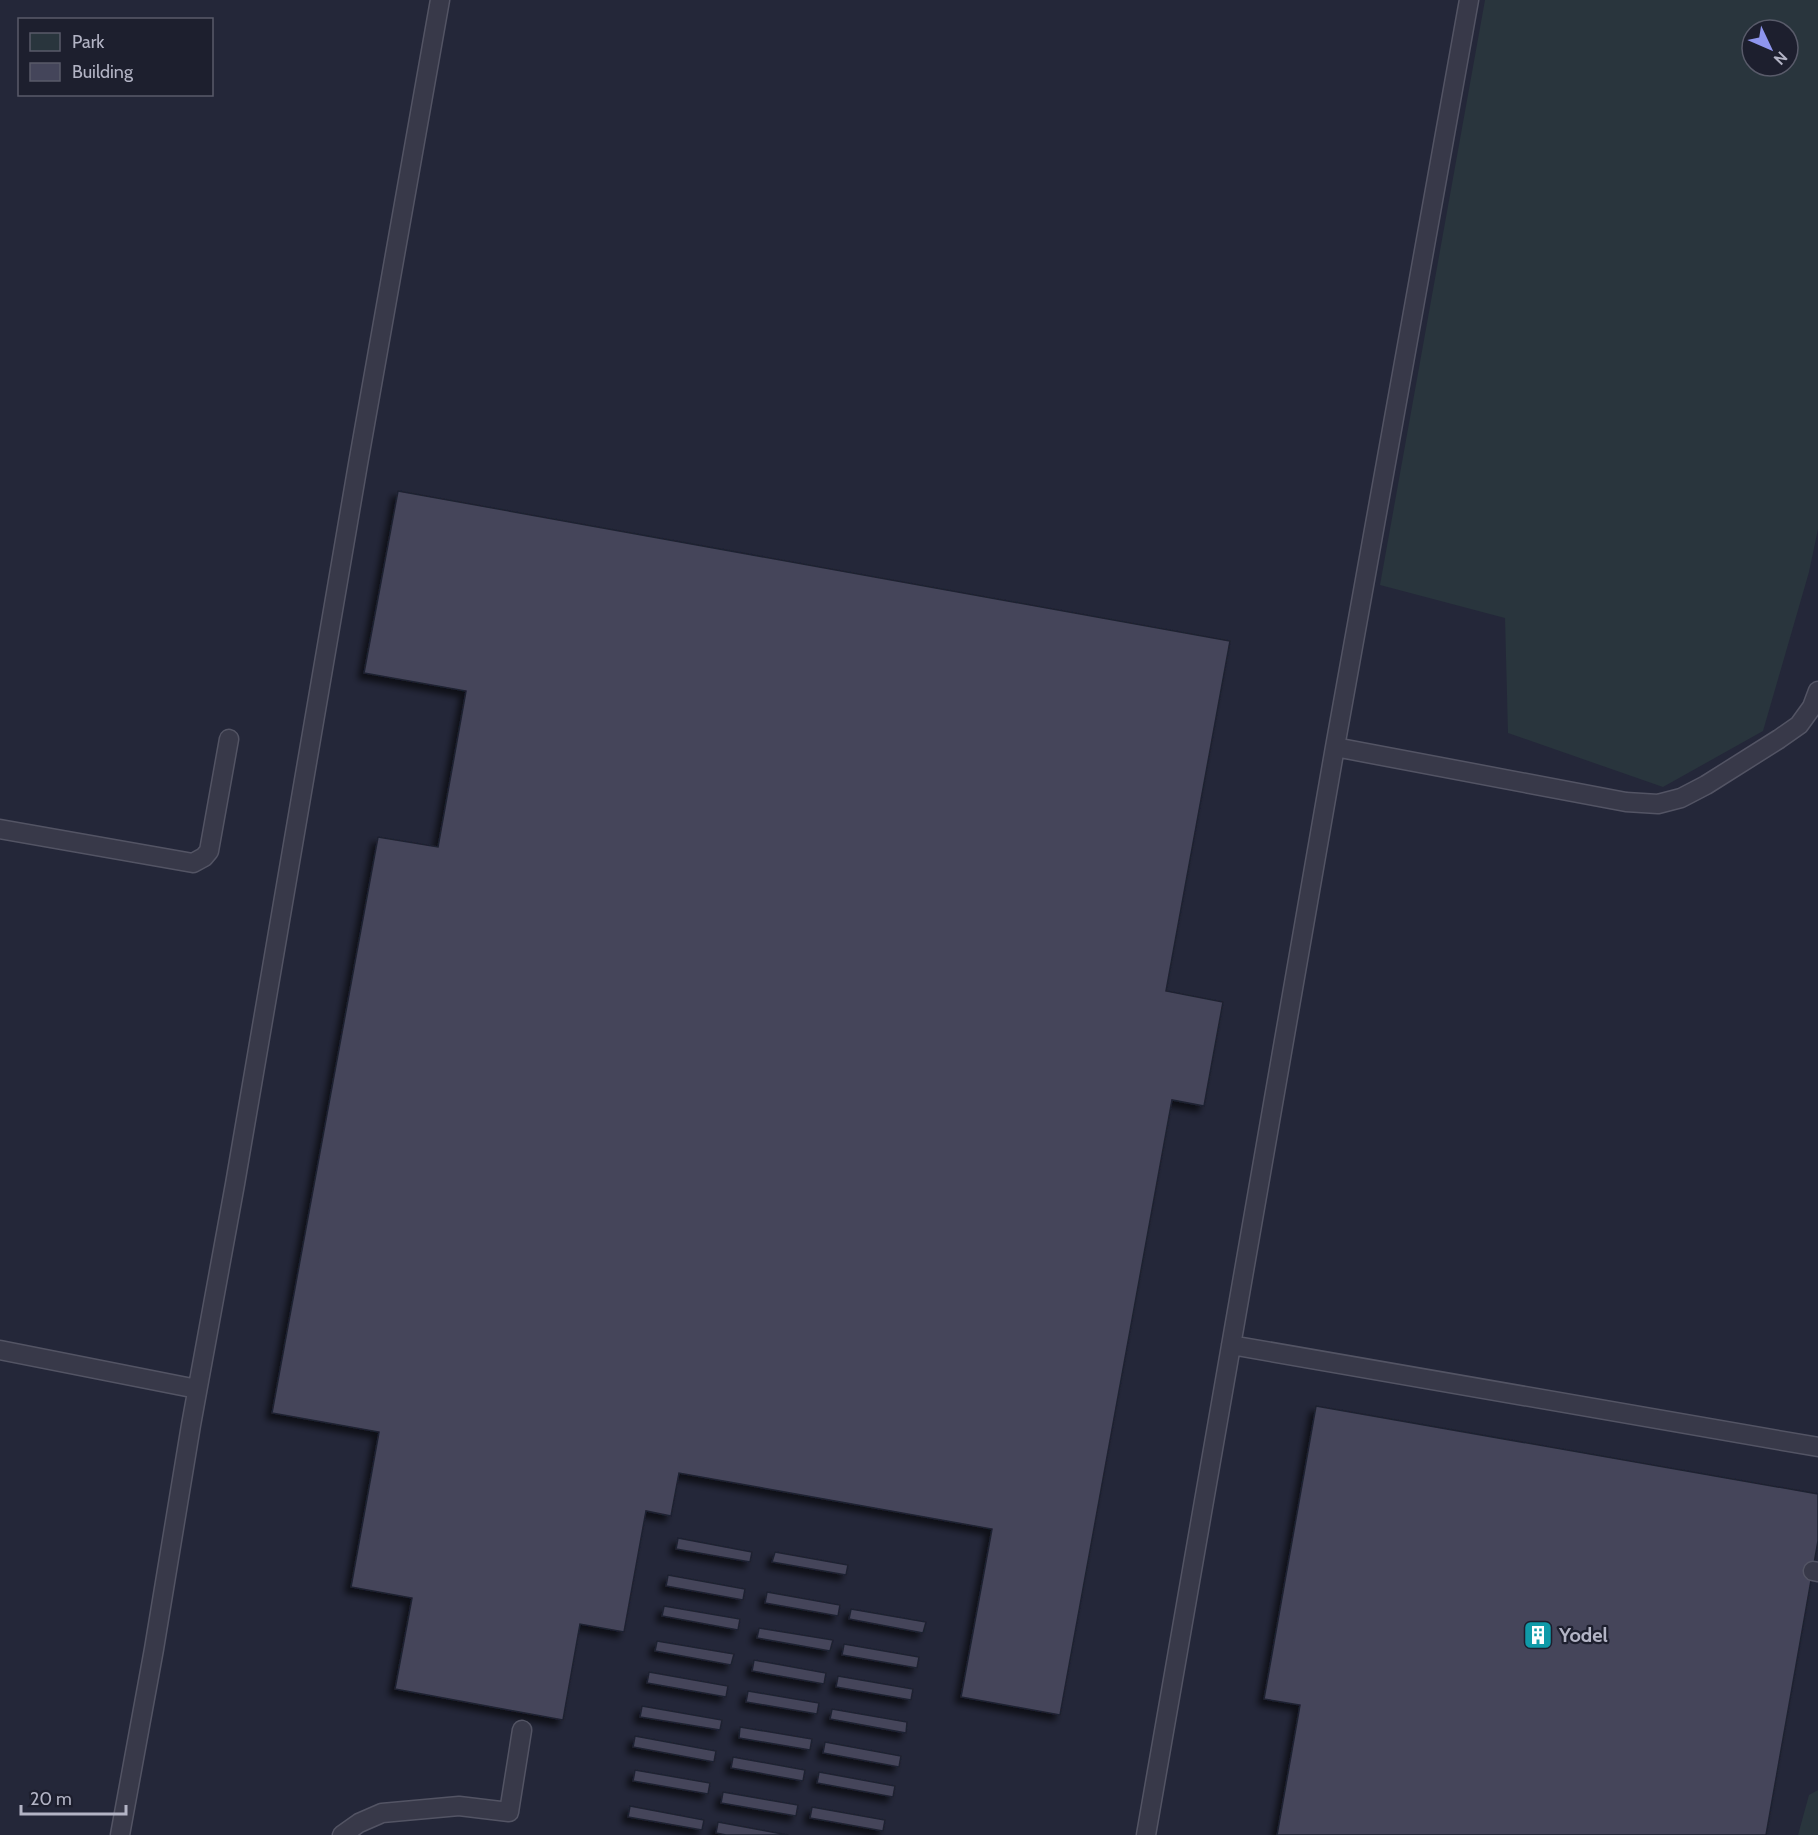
<svg xmlns="http://www.w3.org/2000/svg" width="1818" height="1835" font-family="Cabin,sans-serif">
	<defs>
		<filter id="shadow"><feDropShadow dx="-5.5" dy="5.5" stdDeviation="3" flood-color="#0009"/></filter>
	</defs>
	<rect width="100%" height="100%" fill="#242739"/>
	<path fill="#29353d" fill-rule="evenodd" d="M1485,0h333v529l-9,43 -46,159 -100,56 -155,-54 -3,-115 -125,-33zM1752,30h36v36h-36z
		M1818,1790v45h-20l11,-40z"/>
	<path fill="#44455a" stroke="#1f2130" stroke-width="1.5" filter="url(#shadow)" d="M398,491l832,150 -64,350 57,11 -19,104 -32,-6 -112,615 -99,-18 31,-168 -313,-56 -8,43 -25,-5 -22,121 -44,-8 -17,96 -168,-31 17,-91 -61,-11 28,-155 -107,-19 106,-576 60,10 28,-156 -102,-18z
		M1316,1406l502,88v47l-52,294h-489l23,-130 -36,-6z
		M678,1538l74,14 -2,10 -74,-13z
		M775,1552l73,13 -2,10 -74,-13z
		M668,1575l77,14 -2,11 -77,-14z
		M767,1592l73,13 -2,11 -73,-13z
		M664,1606l76,13 -2,11 -76,-14z
		M851,1609l75,13 -3,11 -74,-14z
		M759,1628l74,12 -3,11 -73,-13z
		M657,1641l77,13 -3,11 -76,-14z
		M844,1644l75,13 -2,11 -75,-13z
		M754,1660l72,13 -2,11 -72,-13z
		M649,1672l79,14 -2,11 -79,-14z
		M838,1676l75,13 -2,11 -75,-13z
		M748,1691l71,12 -2,11 -71,-12z
		M642,1706l80,14 -2,10 -80,-13z
		M832,1709l75,13 -1,11 -76,-14z
		M740,1727l72,12 -2,11 -71,-12z
		M635,1736l81,15 -2,11 -81,-15z
		M825,1742l76,14 -2,11 -76,-14z
		M733,1757l72,13 -2,11 -72,-13z
		M635,1770l75,13 -2,11 -75,-13z
		M819,1772l76,14 -2,11 -76,-14z
		M723,1792l75,13 -2,11 -75,-13z
		M630,1806l74,14 -2,10 -74,-13z
		M812,1807l73,13 -2,11 -73,-13z
		M718,1822l70,13h-62l-10,-2z"/>
	<g fill="none" stroke-linecap="round" stroke-linejoin="round">
		<g stroke="#535464" stroke-width="21">
			<path id="service" d="M1335,747l291,55 32,2 23,-6 25,-13 73,-46 20,-14 13,-18 6,-16
				M0,829l193,34 11,-6 5,-6 20,-112
				M1231,1345l587,102
				M0,1350l197,39
				M1813,1571l5,1
				M120,1835l34,-186 37,-224 44,-241 123,-720 82,-464
				M342,1835l17,-12 23,-10 77,-7 50,6 13,-82
				M1146,1835l189,-1088 134,-747"/>
		</g>
		<use href="#service" stroke="#383949" stroke-width="18"/>
	</g>
	<defs>
		<g id="building-square" transform="scale(1.5)"><rect x="-9" y="-9" width="18" height="18" rx="4" fill="#0f9aa8" stroke="#1d1f2e"/><path d="M-4-6H4V6H1V3H-1V6H-4ZM-2.5-4.3h1.7v1.8h-1.7ZM.8-4.3h1.7v1.8H.8ZM-2.5-1h1.7V.8h-1.7ZM.8-1h1.7V.8H.8Z" fill="#fff"/></g>
	</defs>
	<g fill-rule="evenodd">
		<use href="#building-square" x="1538" y="1635"/>
	</g>
	<g text-anchor="middle" stroke-width="4.5" stroke-linejoin="round" paint-order="stroke">
		<g font-size="20" font-weight="bold" fill="#b3b4c5" stroke="#1d1f2e" text-anchor="start">
			<text x="1559" y="1642">Yodel</text>
		</g>
	</g>
	<rect x="18" y="18" width="195" height="78" fill="#1d1f2e" stroke="#595b6a" stroke-width="1.5"/>
	<rect x="30" y="33" width="30" height="18" fill="#29353d" stroke="#595b6a" stroke-width="1.5"/>
	<text x="72" y="48" font-size="18" fill="#b3b4c5">Park</text>
	<rect x="30" y="63" width="30" height="18" fill="#44455a" stroke="#595b6a" stroke-width="1.5"/>
	<text x="72" y="78" font-size="18" fill="#b3b4c5">Building</text>
	<g transform="translate(1770 48) rotate(134)"><circle r="28" fill="#1d1f2e" stroke="#595b6a" stroke-width="1.5"/>
	<path d="M0-4.5L10 22L0 15L-10 22Z" fill="#8f96ee"/>
	<text y="-9" font-size="16" font-weight="bold" text-anchor="middle" fill="#b3b4c5">N</text>
	</g>
	<path d="M21 1805v9h105v-9" fill="none" stroke="#b3b4c5" stroke-width="3"/>
	<text x="30" y="1805" font-size="18" fill="#b3b4c5" stroke="#1d1f2e" stroke-width="4.5" paint-order="stroke">20 m</text>
</svg>
